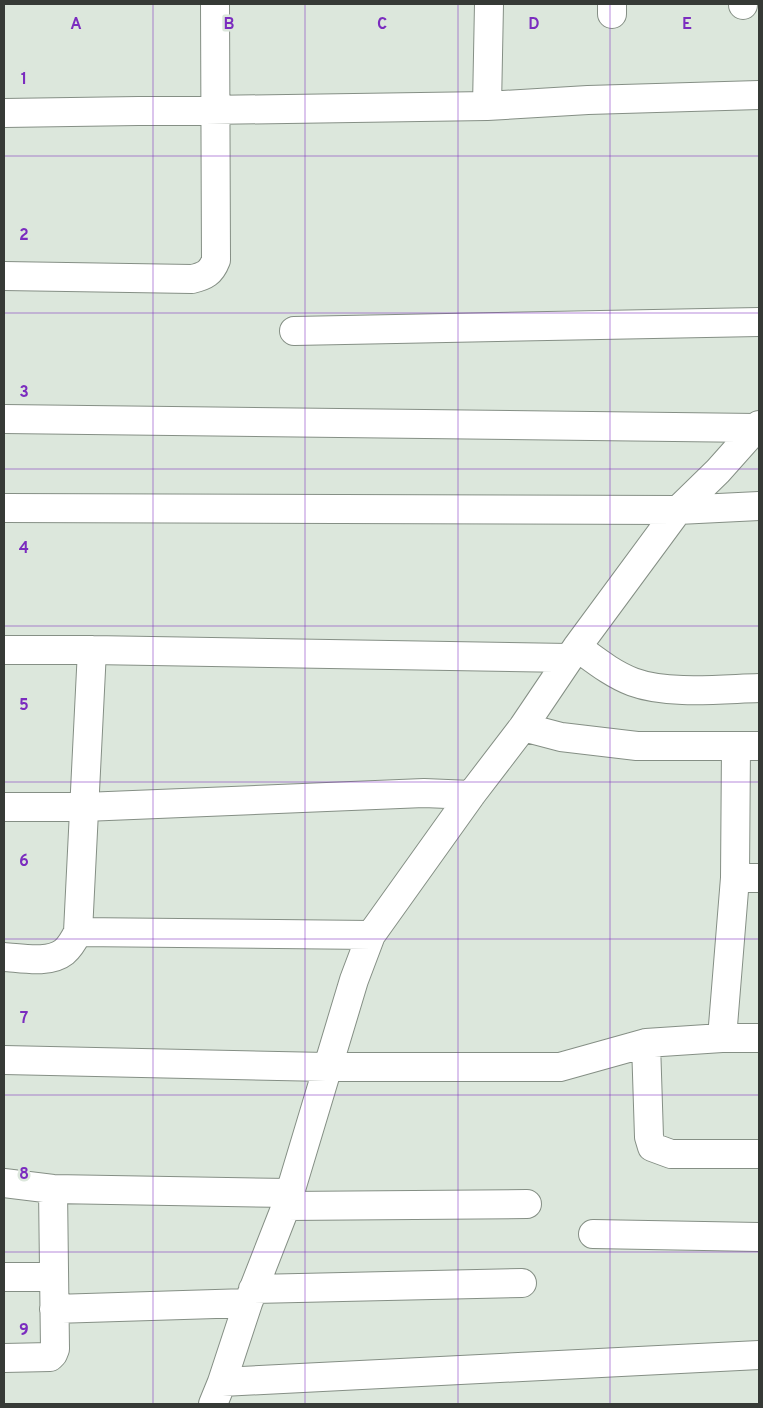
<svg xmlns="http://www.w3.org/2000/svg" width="763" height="1408" font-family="Overpass,sans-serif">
	<rect width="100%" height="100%" fill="#dce7dc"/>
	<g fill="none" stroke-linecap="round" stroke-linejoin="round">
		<g stroke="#858f85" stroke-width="30">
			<path id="minor" d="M612,4v10
				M743,4v1
				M487,106l2,-102
				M4,113l483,-7 101,-6 171,-5
				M4,276l188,3c13,-3 19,-6 24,-19l-1,-256
				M294,331l465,-9
				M4,419l753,9
				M4,508l674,2 81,-4
				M577,647c18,13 35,27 56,35 35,13 89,7 126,6
				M4,650h88l477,8
				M92,650l-14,282 293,3
				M523,727l38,10 76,9h122
				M4,807h80l340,-14 47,2
				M735,878h24
				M4,957c17,1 45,7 60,-5 6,-5 10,-12 14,-20
				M722,1038l13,-160 1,-132
				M646,1043l3,94 3,10 19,7h88
				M4,1060l322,7h234l86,-24 76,-5h37
				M4,1183l49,6 236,4
				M286,1206l241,-2
				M593,1234l166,3
				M4,1277h49
				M253,1289l269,-6
				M54,1309l194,-6
				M4,1358l46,-1 3,-3 2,-5 -2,-160
				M222,1382l537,-27
				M213,1404l9,-22 26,-79 38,-97 68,-226 17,-45 100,-140 52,-68 54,-80 101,-137 40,-39 41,-46"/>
		</g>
		<use href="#minor" stroke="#fff" stroke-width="28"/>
	</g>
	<path fill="none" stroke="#7b2cbf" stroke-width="1" stroke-opacity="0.55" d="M153,4v1400M305,4v1400M458,4v1400M610,4v1400M4,156h755M4,313h755M4,469h755M4,626h755M4,782h755M4,939h755M4,1095h755M4,1252h755"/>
	<g font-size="16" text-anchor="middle" font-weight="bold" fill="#7b2cbf" stroke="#dce7dc" stroke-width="5" stroke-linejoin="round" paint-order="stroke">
		<text x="76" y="29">A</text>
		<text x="229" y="29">B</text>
		<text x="382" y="29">C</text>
		<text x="534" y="29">D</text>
		<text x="687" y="29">E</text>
		<text x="24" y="84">1</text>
		<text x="24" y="240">2</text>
		<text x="24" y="397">3</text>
		<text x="24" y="553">4</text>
		<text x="24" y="710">5</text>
		<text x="24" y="866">6</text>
		<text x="24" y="1023">7</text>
		<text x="24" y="1179">8</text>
		<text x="24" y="1335">9</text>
	</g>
	<rect width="763" height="1408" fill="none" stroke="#363a36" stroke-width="10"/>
</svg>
